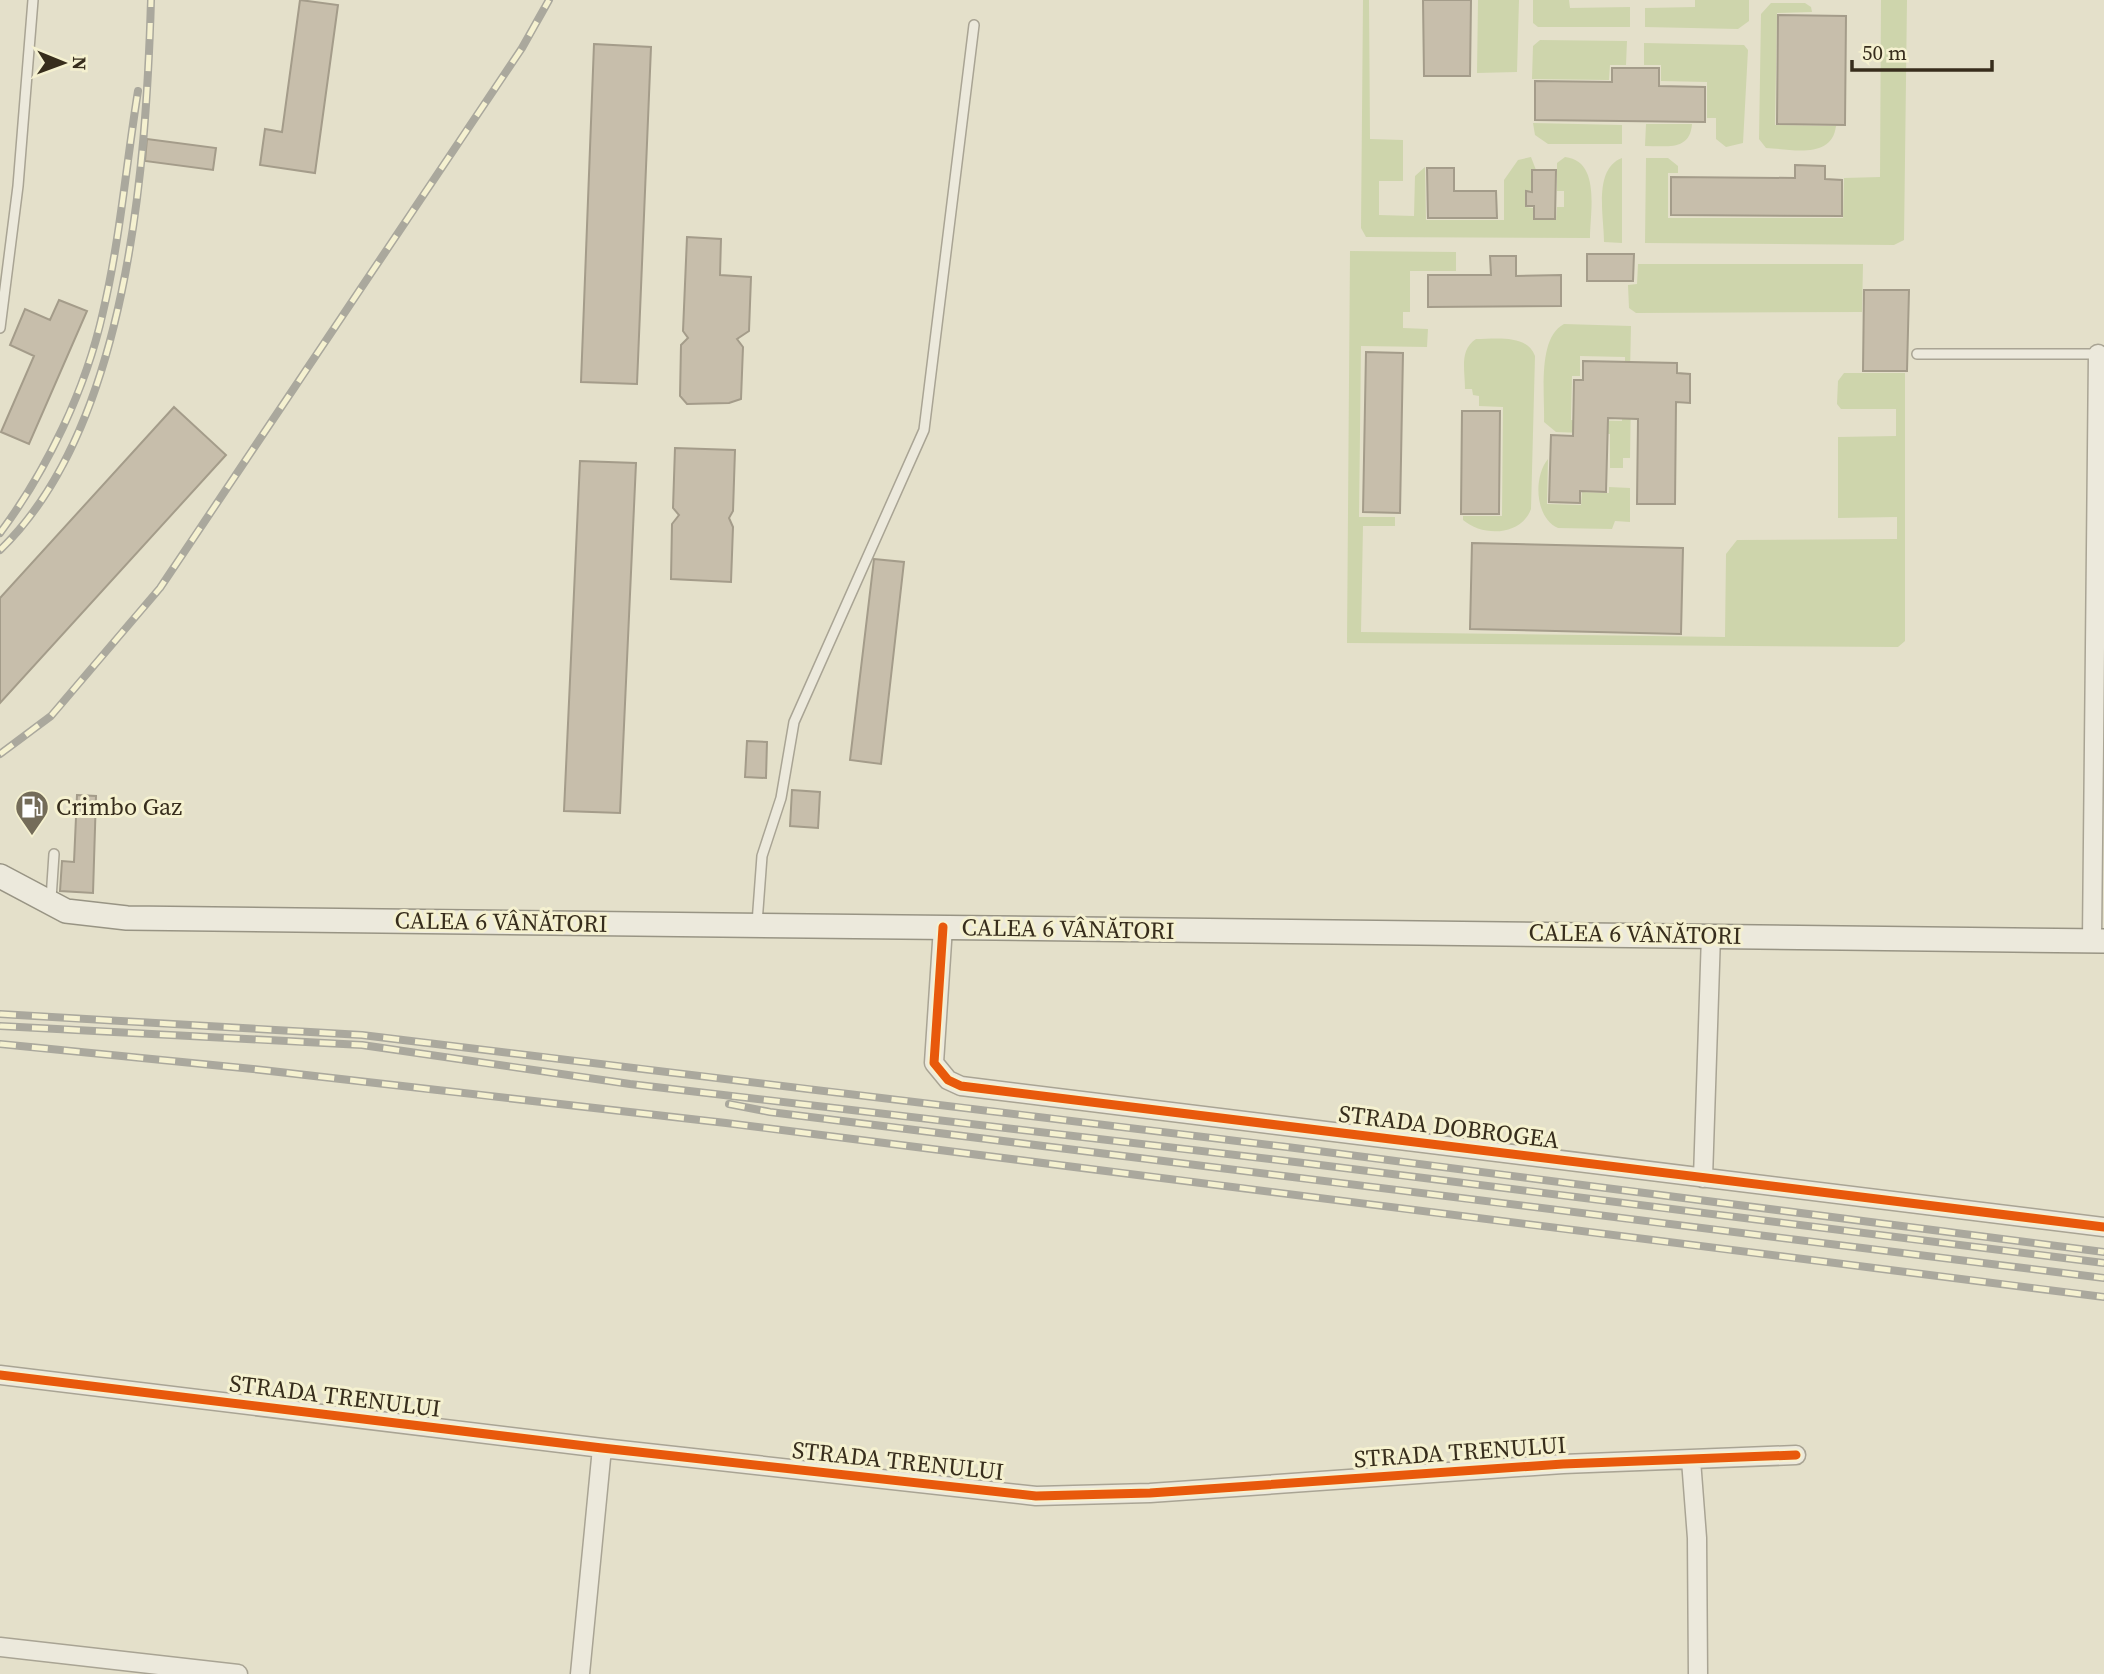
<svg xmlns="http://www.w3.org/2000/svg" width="2104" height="1674" font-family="'Source Serif 4',serif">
	<rect width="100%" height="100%" fill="#e4e0ca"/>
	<path fill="#ced5ac" d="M1363,0h6l1,139 33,1v41h-24v34l35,1 1,-40 10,-9 1,53h78v-40l14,-20 13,-3 5,13h-5v20l-5,1v16l7,1v12h23l1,-13h7v-16h-7v-28l8,-6c36,4 25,55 25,81l-224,-1 -5,-9z
		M1478,0h41l-2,72 -40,1z
		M1533,0h36l1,8 60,-1v20h-92l-5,-4z
		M1695,0h54v21l-11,8 -93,-2v-19l50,-1z
		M1881,0h26l-3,240 -10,5 -249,-2 1,-85h22l10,8v7h-10v45h175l1,-40 36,-1z
		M1771,3h34l6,4 1,5 -35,1 -2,112 61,1c-4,34 -45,23 -70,22l-7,-9 2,-125z
		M1540,40l87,1 -1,24h-16l-1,15 -77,-1 1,-33z
		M1644,43l100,2 4,5 -5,93 -17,4 -10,-8v-21h-9v-36l-46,-1v-16h-17z
		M1533,123l89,2v19h-74l-13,-9z
		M1646,124h46c-2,27 -25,22 -47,22z
		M1622,158v85l-18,-1c0,-26 -11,-73 18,-84z
		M1350,251l106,1v19h-46v41h-7v16l25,1 -1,18 -66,-1 -2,171h36v9h-32l-2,106 364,5 1,-83 11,-14 160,-1v-22l-59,1v-81l58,-1v-27h-55l-4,-5 1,-23 6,-8h61v268l-7,6 -551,-4z
		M1638,264h225l-1,48 -226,1 -7,-5 -1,-23 9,-1z
		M1564,324l67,2 -1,47h-5v-16l-45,-1v20h-8l-1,44 51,1 1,-31 8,1 -1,67h-7v10h-13v-34l-54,-2 -12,-10c1,-28 -7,-84 20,-98z
		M1476,339c20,0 51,-5 59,17l-4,153c-10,27 -48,28 -68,11v-4h39l1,-109 -24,-1v-10l-6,-1 -1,-6h-7c0,-19 -6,-39 11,-50z
		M1548,459l-1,45 34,1 1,-13 27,1v-6l21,1v34l-15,-1 -3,8 -54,-1c-23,-10 -25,-51 -10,-69z"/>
	<path fill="#c7beab" stroke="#a49c8a" stroke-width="2" d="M300,0l38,5 -23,168 -55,-8 5,-36 17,3z
		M1423,0h48l-1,76h-46z
		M1778,15l68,1 -1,109 -68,-1z
		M594,44l57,3 -14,337 -56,-2z
		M1612,68h47v18l46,1v35l-170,-2v-39l77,1z
		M147,139l69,9 -3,22 -68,-9z
		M1795,165l30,1v13l17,1v36l-171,-1v-38l124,1z
		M1427,168h27v23h42l1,27h-69z
		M1532,170h24l-1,49h-21v-13h-8v-15l6,1z
		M687,237l34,2 -1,36 31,2 -2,54 -12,8 6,8 -2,52 -12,4 -42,1 -7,-8 1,-51 7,-7 -5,-7z
		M1587,254h47l-1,27h-46z
		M1490,256h26v20l45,-1v31l-133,1v-32h63z
		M1864,290h45l-2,81h-44z
		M59,300l28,11 -58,133 -28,-12 33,-76 -24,-11 15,-36 25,11z
		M1366,352l37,1 -3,160 -37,-1z
		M1583,361l94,2v10l13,1v29l-14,-1 -1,102h-38l1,-85 -30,-1 -2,74 -26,-1v12l-31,-1 2,-67 22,1 1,-56h9z
		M174,407l52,48 -226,248v-105z
		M1462,411h38l-1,103h-38z
		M675,448l60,2 -2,61 -4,7 4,9 -2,55 -60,-3 1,-55 7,-9 -6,-7z
		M580,461l56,2 -16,350 -56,-2z
		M1472,543l211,5 -2,86 -211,-5z
		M874,559l30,3 -23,202 -31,-4z
		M747,741l20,1 -1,36 -21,-1z
		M792,790l28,2 -2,36 -28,-2z
		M77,795l19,1 -3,97 -33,-2 2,-30 12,1z"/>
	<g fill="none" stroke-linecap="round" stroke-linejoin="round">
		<g stroke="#a9a494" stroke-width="12">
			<path id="service" d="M0,328l18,-142 15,-186
				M1917,354h181
				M51,899l3,-45
				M757,923l5,-67 19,-58 13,-76 130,-292 50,-405"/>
		</g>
		<g stroke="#a9a494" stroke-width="21">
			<path id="minor" d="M943,927l-9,136 14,17 13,6 1143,141
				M2092,940l6,-586
				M1703,1178l8,-243
				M0,1375l602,73 434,48 114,-3 413,-29 233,-9
				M1691,1460l6,78 1,136
				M0,1647l238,27
				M580,1674l22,-226"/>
		</g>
		<g stroke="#989484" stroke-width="26">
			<path id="secondary" d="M0,876l66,35 61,7 1977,23"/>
		</g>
		<use href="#service" stroke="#ece9dc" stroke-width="9"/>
		<use href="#minor" stroke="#ece9dc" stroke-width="18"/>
		<use href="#secondary" stroke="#ece9dc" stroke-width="23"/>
		<g stroke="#aaa89d" stroke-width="8">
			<path id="rail" d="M0,533c47,-63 86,-144 103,-221 17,-72 23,-147 35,-221
				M0,550c128,-123 146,-382 151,-550
				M0,754l51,-38 109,-128 362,-540 27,-48
				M0,1014l362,21 925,112 817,105
				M0,1026l362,19 268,39 682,80 792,99
				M0,1044l253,25 473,54 1378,174
				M729,1104l41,8 1334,166"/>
		</g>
		<use href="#rail" stroke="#f5f1d0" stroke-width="5" stroke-dasharray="16" stroke-linecap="butt"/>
		<g stroke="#f5f1d0" stroke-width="13">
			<path id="cycleway" d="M943,927l-9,136 14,17 13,6 1143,141
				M0,1375l602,73 434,48 114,-3 413,-29 233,-9"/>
		</g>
		<use href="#cycleway" stroke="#e8590c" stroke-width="9"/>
	</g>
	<defs>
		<g id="fuel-pin" transform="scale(1.75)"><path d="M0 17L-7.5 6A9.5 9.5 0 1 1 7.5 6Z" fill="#746c59" stroke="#f5f1d0"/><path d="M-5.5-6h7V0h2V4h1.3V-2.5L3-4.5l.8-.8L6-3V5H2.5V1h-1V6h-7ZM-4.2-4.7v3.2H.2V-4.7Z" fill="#fff"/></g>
	</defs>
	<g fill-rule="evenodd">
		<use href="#fuel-pin" x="32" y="807"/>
	</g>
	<g text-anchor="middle" stroke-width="6" stroke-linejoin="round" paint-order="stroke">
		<g font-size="24" fill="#372d1c" stroke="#f5f1d0" text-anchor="start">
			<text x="56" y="815">Crimbo Gaz</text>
		</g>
		<g font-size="24" fill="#372d1c" stroke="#f5f1d0">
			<text transform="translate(501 922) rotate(1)" y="8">CALEA 6 VÂNĂTORI</text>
			<text transform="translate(1068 929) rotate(1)" y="8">CALEA 6 VÂNĂTORI</text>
			<text transform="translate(1635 934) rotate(1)" y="8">CALEA 6 VÂNĂTORI</text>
			<text transform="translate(1449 1127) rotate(7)" y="8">STRADA DOBROGEA</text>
			<text transform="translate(335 1396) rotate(7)" y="8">STRADA TRENULUI</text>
			<text transform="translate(1460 1452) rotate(-4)" y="8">STRADA TRENULUI</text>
			<text transform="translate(898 1461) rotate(6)" y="8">STRADA TRENULUI</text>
		</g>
	</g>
	<g transform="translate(63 63) rotate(91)" stroke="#f5f1d0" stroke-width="5" paint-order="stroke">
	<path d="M0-5L12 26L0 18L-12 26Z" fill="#372d1c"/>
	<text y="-10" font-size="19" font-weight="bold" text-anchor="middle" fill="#372d1c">N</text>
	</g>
	<path d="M1852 60v10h140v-10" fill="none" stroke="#372d1c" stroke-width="3.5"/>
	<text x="1862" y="60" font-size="21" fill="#372d1c" stroke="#f5f1d0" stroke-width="5" paint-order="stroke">50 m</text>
</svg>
